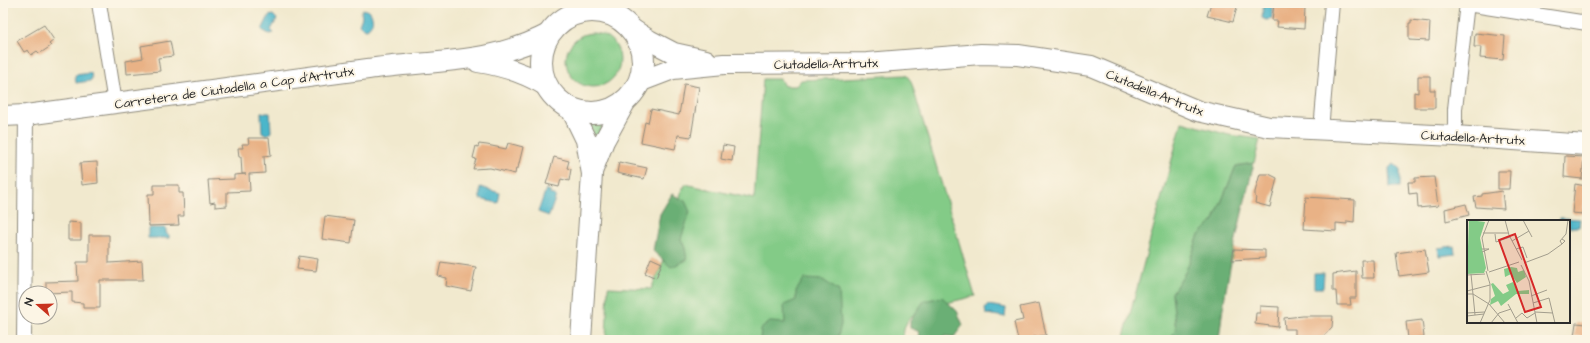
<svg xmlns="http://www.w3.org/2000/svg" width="1590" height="343" font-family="'Architects Daughter',sans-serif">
	<rect width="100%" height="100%" fill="#fcf5e5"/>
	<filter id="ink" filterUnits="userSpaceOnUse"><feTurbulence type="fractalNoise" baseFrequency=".025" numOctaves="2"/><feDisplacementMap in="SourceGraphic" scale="8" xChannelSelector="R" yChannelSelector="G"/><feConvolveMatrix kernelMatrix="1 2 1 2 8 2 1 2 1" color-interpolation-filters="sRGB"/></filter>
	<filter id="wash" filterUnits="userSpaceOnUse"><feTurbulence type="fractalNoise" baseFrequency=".012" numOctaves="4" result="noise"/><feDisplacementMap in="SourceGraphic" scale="16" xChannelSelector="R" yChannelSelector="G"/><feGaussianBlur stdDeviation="0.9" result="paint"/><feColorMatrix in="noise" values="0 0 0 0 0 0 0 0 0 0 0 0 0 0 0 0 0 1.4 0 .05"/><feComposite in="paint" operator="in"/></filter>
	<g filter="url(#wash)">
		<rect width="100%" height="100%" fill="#f1e9ce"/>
		<path fill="#83cb87" stroke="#577b59" d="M566 60a27 27 0 1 1 54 0a27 27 0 1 1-54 0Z
			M906,75l5,6 64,215 -53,13c-14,7 -19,16 -19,31h-297l2,-53 43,2 18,-40 13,-61h2l1,-4 69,15 9,-120h17l4,7h12l5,-6z
			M604,121l-5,14h-6l-5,-12z
			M1182,122l47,13 31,4 -6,24 -18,3 -22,54 -15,15 -13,36 -14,22 4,37 -7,10h-46z"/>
		<path fill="#6aaf74" stroke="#4a6d50" d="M1254,163c-14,58 -29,117 -35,177h-50l7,-10 -4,-37 14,-22 13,-36 15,-15 22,-54z
			M672,194l13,7 5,11 -9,27 4,9 2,12 -16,7 -18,-16 7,-37z
			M804,279l19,1 16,11 2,33 -4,16h-77l1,-11 9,-7 15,1 -1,-18 12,-5v-9z
			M942,297l15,14 6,14 -9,12 -9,-1 -2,4h-33l10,-3 -2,-6 -8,-3v-7l14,-20z"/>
		<path fill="#4cb6ca" stroke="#3c707a" d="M1264,3h8v16l-6,1 -4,-2z
			M363,9l6,2c5,6 5,13 -2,18l-5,-1 -3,-3 3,-8 -1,-5z
			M273,15l4,4 -6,11 3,3 -5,1 -7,-4 7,-14z
			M91,73l1,6 -2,2 -14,2 -1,-8z
			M261,113h9l1,19 -4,3 -5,-3z
			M1393,164l7,4v19h-10l-1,-19z
			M480,187l20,6 -2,10 -18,-4z
			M546,189l4,2v3l6,2 -7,20 -11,-4z
			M1560,218l20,1 -1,8h-10v-6h-11z
			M148,228h18v5l3,2v3h-21z
			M1454,246l1,8 -16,2 -1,-8z
			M1314,273h10l-1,15h-9z
			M988,305l18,3 -1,9 -19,-3 -1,-5z"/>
		<g id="blocks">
			<path fill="#e9b286" d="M1211,3h27l-5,19 -26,-6z
				M1274,3l24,1v3l7,1 -1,21 -27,-2 1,-6h-6z
				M1411,20l19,2 -1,19 -20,-1v-17h2z
				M44,25l10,15 -5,4 2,2 -9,6 -3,1 -2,-2 -6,4 -3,-5 -4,2 -7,-11z
				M1475,33l30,3 -2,24 -23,-2 1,-11h-7z
				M170,41l3,15 -15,2 2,13 -33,3 -1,-13 17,-3 -2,-12z
				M1418,76h12v14h5v18h-21v-16l4,1z
				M684,84l15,3 -8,50 -13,-2 -3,14 -34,-7 4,-20 3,1 3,-14 28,6z
				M248,138h21l2,17 -7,1 1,17 -16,1 1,17 -23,1v14l-12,1v-5l-5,1 -2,-23 26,-1v-4l12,-1h-4l-1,-17h-2l-1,-9h5l-1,-4h7z
				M508,143l15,4 -5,21h-2l-1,6 -25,-6 -17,1 3,-10 -3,-1 3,-12 2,1 1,-3 8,1 19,4z
				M723,145l11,2 -2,14 -11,-2z
				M1565,156l19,1 -2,22 -18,-2z
				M554,157l15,4 -2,7 4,1 -2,12 -8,-2 -2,8 -13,-3z
				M97,162l1,21 -16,2 -2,-22z
				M619,162l28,6 -3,11 -27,-6z
				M1498,171h12l-1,18h-11z
				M1260,174h9l8,4 -7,29 -15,-4 1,-6h-1v-5z
				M1434,177l4,29 -20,2 -1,-15 -8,1 -1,-12h7v-4z
				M1575,184l11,2 -3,28 -11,-1z
				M154,185h25v8h4l1,23h-6l1,9 -30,1 -1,-32h6z
				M1502,191l2,18 -28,-2 -2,-10 8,-1v-2z
				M1306,197l49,3 -1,22 -7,-1v3l-11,-1v8l-32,-2z
				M1466,204l3,11 -23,6 -1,-12z
				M325,216l29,4 -3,23 -29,-4z
				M68,222l13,1v17h-13z
				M89,235h20v28l33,-2 1,19h-43v28h-17v-5l-11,-1v-10l-26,1v-11l32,-1 -1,-19h12z
				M1234,249l31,1v8l-33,2z
				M1425,249l4,23 -30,4 -3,-23z
				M299,256l19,3 -2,12 -19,-2z
				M651,258l11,5 -6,15 -11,-5z
				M1361,260h12l1,18h-12z
				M441,262l35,5 -5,24 -25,-5 1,-8 -9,-2z
				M1356,271v27h-6l1,7h-14l-1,-14h-3v-17z
				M1039,303l7,32 -28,5 -4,-18 9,-2 -3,-13z
				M1260,306l19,1 -1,20 -23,-3 1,-11h4z
				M1302,316h31l-1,11 -12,13h-25v-11h-10l-1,-11z
				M1422,320l2,17 -16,1 -2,-16z
				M1576,323l11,1v13l-13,-1z"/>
		</g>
	</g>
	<g filter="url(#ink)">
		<use href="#blocks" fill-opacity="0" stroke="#8e8a7c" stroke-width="1"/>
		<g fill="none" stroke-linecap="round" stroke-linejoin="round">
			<g stroke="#8e8a7c" stroke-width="16">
				<path id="street" d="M99,3l16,100
					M1467,4l120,19
					M1321,130l11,-127
					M1455,136v-27l12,-106
					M24,340l2,-225"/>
			</g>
			<g stroke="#8e8a7c" stroke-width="22">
				<path id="secondary" d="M632,29l17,11 25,13 32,7
					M478,62c26,4 48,11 70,25
					M639,82l34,-13 51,-5 143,-1 114,-9 37,1 73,11 107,45 71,16 186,9 132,9
					M571,109l15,31 6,34 -11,166
					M3,116l23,-1c114,-15 228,-31 342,-46 64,-9 122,-4 182,-36
					M592,172l12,-31 23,-42"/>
			</g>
			<g stroke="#8e8a7c" stroke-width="24">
				<path id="primary" d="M541 62a51 51 0 1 1 102 0a51 51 0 1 1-102 0Z"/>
			</g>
			<use href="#street" stroke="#fff" stroke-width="14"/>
			<use href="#secondary" stroke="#fff" stroke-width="20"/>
			<use href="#primary" stroke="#fff" stroke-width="22"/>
		</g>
	</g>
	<g text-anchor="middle" stroke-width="4" stroke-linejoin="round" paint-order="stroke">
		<g font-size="13" fill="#2b2b2b" stroke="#fcf5e5">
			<text transform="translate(826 63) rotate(-1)" y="5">Ciutadella-Artrutx</text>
			<text transform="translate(234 87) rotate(-8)" y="5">Carretera de Ciutadella a Cap d'Artrutx</text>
			<text transform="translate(1155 92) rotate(22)" y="5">Ciutadella-Artrutx</text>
			<text transform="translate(1473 137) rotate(3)" y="5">Ciutadella-Artrutx</text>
		</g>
	</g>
	<g transform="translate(1467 220)">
		<rect width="103" height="103" fill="#f1e9ce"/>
		<path d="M2,0l16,2 -5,16 6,30 -2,5 -17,1zM44,47l6,1 1,4 6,-2 2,7 -9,6 -6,-9 -6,3 -1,-8zM46,62l5,9 11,-1v4h-13l-15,12 -3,-5 -8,4 1,-6 4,-3 -4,-12 2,-1 10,11 6,-3 -3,-6z" fill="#83cb87"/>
		<path fill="none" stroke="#a29d8d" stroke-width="1" d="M38,0l4,15 13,25M56,0l9,17M16,13h25M28,14l1,8 14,-5M95,19l3,2 -3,3 -2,-3 6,-7 2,-14M45,21l17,-10M15,29h7l-7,3M49,29l7,-2 4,11M57,43l24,-9 14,-10M54,45l8,16 8,42M21,51l-6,-33 7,-18M22,52l30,-10M4,54l4,41M0,55l18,-1M0,71l23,-6M0,74h6l16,10 16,19M64,76l16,-6M66,83l16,-5 6,25M41,84l10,19M68,92l18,1M0,93l18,-1M0,96l17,-2M49,98l6,-5 5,5 8,-5M13,103l10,-23v-16l-4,-13M24,103l8,-10 12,-4"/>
		<path fill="#d62828" fill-opacity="0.15" stroke="#d62828" stroke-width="2" d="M48,14l26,73 -16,5 -26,-72z"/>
		<rect width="103" height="103" fill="none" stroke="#2b2b2b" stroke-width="2"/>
	</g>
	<rect width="1590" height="343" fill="none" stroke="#fcf5e5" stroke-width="16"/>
	<g transform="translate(38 305) rotate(290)"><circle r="19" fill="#fcf5e5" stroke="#a8a49b"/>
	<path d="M0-3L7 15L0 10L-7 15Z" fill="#c8321e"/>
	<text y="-6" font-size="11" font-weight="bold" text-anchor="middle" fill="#2b2b2b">N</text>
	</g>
</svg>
